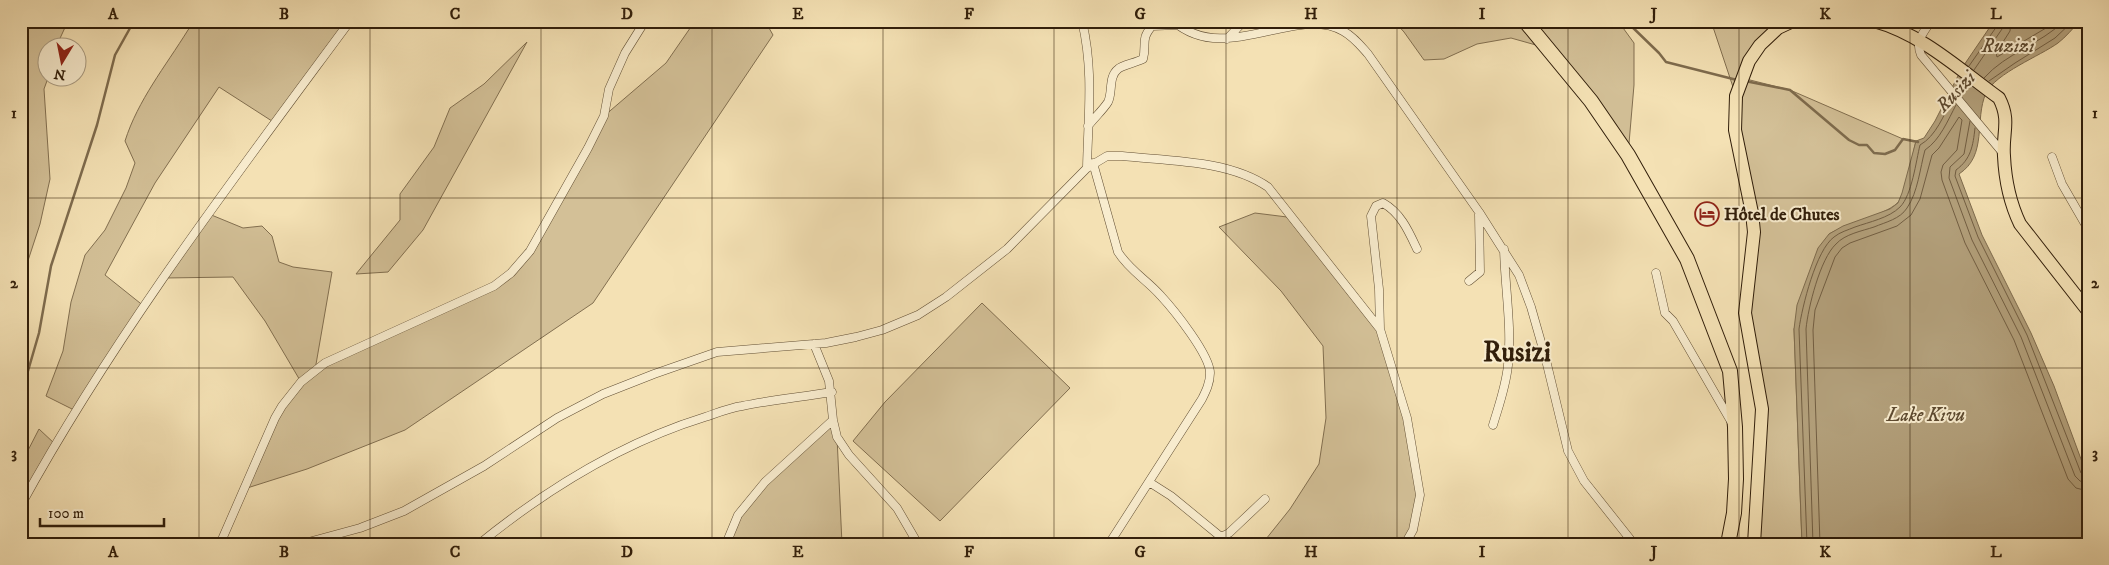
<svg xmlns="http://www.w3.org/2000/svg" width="2109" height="565" font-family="'IM FELL DW Pica',serif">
	<rect width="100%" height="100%" fill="#f4e1b4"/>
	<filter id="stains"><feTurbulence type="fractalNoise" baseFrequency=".004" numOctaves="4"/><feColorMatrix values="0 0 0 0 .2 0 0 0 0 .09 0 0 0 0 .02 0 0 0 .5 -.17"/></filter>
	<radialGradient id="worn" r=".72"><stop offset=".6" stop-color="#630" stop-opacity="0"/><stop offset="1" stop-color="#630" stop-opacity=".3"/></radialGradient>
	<path fill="#d3c097" stroke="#826f50" d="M21,21h47l-12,26 -8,1v30l-4,11 6,90 -10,45 -19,58z
		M195,21h155l-75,102 -56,-36 -64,96 -50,92 40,32 -69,104 -30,-15 17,-45 8,-49 14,-47 20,-25 21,-42 9,-25 -10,-22c13,-41 40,-74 63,-111z
		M695,21h70l8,14 -180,268 -188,127 -98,39 -63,20 25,-59 32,-48 -36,-61 -32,-44 -68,1 44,-64 34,14 19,-2 10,10 7,26 14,5 39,5 -17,98 179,-84 36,-35 74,-135 62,-53z
		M1394,21h224l16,22v42l-6,70 -78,-106 -39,-11 -34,6 -33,15 -20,1 -20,-28z
		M1711,21h58l4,12 -31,45 48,12 113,49 13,2c-5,19 -7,44 -17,60 -8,12 -54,24 -70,33l-35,95 8,215h-48l8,-106 -11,-100 1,-89 -16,-153z
		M527,42l-104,188 -35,42 -32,2 44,-54v-26l34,-47 16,-39 34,-24z
		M1255,213l40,5 83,105 17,45 27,129 -13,47h-147l28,-35 29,-45 7,-46 -3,-72 -42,-55 -62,-64z
		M982,303l88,85 -130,133 -87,-80 32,-39z
		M833,420l4,17 5,107h-116l15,-34z
		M39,429l16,15 -34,61v-41z"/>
	<path fill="#b29f7a" stroke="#7e6b4d" d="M1994,21h86c-7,7 -14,16 -22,22 -18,13 -62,30 -72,50 -12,27 2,62 -27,81l23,61 49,98 23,53 34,92v66h-286l-8,-215 3,-24 21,-57 11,-14 14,-8 47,-17 8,-6 4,-10 14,-52 8,-3 11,-17 27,-53z"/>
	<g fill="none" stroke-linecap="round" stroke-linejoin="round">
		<path stroke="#725e42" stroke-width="1" d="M2011,21l-1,10 -14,22 1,4 49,-29 7,-7
			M1969,66l28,-40v-5
			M1974,70l28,-41 2,-8
			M1984,78c22,-25 57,-34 80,-57
			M1989,81l26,-18 40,-25 18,-17
			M1970,121l-6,33 -14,13 -1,11 23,62 49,97 54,139 5,5 8,2
			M1975,128c-2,18 -4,31 -19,42l-1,6 23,61 49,98 54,138 7,4
			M1807,544l-8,-215c3,-22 17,-79 35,-92 6,-5 14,-7 21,-10 14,-5 34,-9 45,-20 12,-12 16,-46 20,-62 16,-9 24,-30 32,-46
			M1813,544l-7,-215c2,-21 14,-70 30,-85 9,-10 26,-13 38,-17 12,-5 26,-8 33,-19 11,-16 13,-40 18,-58 15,-10 23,-30 31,-45
			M1820,544l-7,-214 2,-20 20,-53 7,-9 8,-5 47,-17 14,-11 9,-16 12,-44 7,-7 20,-31 3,3 -5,30 -14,15 -2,7 1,8 23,63 49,97 54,139 8,9 12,3"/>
		<path stroke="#7e6b4d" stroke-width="2.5" d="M1626,21l33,32 7,9 71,18
			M1745,81l45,9 59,50 10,5h8l7,8 11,1 10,-4 8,-11 15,3
			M21,395l18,-62 12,-67 46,-141 18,-70 19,-34"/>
		<g stroke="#624f34" stroke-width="9">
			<path id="street" d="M1082,21c12,50 6,96 5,147
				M1173,21c53,46 122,-17 170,10 11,6 17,14 25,23l111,158 40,63 12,32 14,49 23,95 16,30 50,63
				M1931,21c-8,12 -16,20 -10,34l82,98
				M1227,39l17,-18
				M1088,126c6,-8 15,-16 20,-24 5,-10 0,-25 10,-33 4,-4 17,-6 25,-10 4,-15 -3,-19 9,-33l26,-1
				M2052,157l10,27 26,45
				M1093,163l25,89c11,18 29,28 43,44 13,14 49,59 49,77 0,10 -4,18 -8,26l-93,145
				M1656,273l9,40 8,8 59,102
				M1469,281l11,-9 -1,-58
				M1380,329l-1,-40 -8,-73 5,-10 7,-3c18,10 26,29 34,46
				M814,344l15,37 4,39 4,17 12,18 48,53 21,36
				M1493,425c6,-20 13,-39 15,-60 4,-38 -3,-77 -4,-116
				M1149,482l22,14 50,41 8,-4 36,-34
				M21,505c94,-171 213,-327 329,-484
				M220,544l55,-126 7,-12 19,-24 24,-19 169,-77 17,-13 19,-22 58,-103 16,-32 5,-27 16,-36 20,-32
				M301,544l59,-16 44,-17 80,-45 73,-48 46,-24 51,-20 63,-22 109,-9 30,-6 26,-7 36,-15 28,-18 61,-48 80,-81 20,-12h15c47,5 107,4 146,31l112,142 27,89 13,77 -7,35 -8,14
				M479,544c69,-56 142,-101 226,-127 12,-4 24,-9 37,-11 29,-6 60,-9 90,-14
				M726,544l12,-29 27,-33 68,-62"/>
		</g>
		<g stroke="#311e0a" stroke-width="14">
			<path id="primary" d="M1874,21c48,13 86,49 125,77 12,23 3,35 5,58 1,22 6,47 16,68l68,87
				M1754,544l8,-135 -17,-96 9,-81 -2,-19 -17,-83 1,-34 13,-35 11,-16 18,-17 15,-7"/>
		</g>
		<g stroke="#311e0a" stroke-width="16">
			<path id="highway" d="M1525,21l66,80 37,54 59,104 43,112 5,56 1,52 -2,34 -6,31"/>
		</g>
		<use href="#street" stroke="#f8ecce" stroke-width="8"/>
		<use href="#primary" stroke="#f4e1b4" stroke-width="12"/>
		<use href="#highway" stroke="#f4e1b4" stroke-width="14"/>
	</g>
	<path fill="none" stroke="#311e0a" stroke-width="1" stroke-opacity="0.55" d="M199,21v523M370,21v523M541,21v523M712,21v523M883,21v523M1054,21v523M1226,21v523M1397,21v523M1568,21v523M1739,21v523M1910,21v523M21,198h2067M21,368h2067"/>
	<defs>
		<g id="hotel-ring" transform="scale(1.25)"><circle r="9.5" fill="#f8ecce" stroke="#8f2418" stroke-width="1.5"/><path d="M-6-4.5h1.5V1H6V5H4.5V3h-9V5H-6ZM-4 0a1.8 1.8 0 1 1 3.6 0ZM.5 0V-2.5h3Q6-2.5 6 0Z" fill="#8f2418"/></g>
	</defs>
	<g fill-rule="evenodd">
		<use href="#hotel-ring" x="1707" y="214"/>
	</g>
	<g text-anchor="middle" stroke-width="4" stroke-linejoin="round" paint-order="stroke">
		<g font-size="18" font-weight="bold" fill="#311e0a" stroke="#f8ecce" text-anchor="start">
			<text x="1724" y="220">Hôtel de Chutes</text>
		</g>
		<g font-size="19" font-style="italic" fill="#5e4b31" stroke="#f8ecce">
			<text x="2008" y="52">Ruzizi</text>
			<text transform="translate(1955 91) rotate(-47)" y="7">Rusizi</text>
			<text x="1926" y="421">Lake Kivu</text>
		</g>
		<g font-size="28" font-weight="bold" fill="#311e0a" stroke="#f8ecce">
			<text x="1517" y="361">Rusizi</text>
		</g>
	</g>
	<rect width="2109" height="565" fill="none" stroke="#f4e1b4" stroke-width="55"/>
	<g transform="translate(62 62) rotate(190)"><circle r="24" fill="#f8ecce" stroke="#a89a80"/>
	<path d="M0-4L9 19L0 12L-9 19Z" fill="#8f2418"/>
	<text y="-8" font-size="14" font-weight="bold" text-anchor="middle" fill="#311e0a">N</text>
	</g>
	<path d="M40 518v8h124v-8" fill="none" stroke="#311e0a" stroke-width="2.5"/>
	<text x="48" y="518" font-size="15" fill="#311e0a" stroke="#f8ecce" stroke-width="4" paint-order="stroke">100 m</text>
	<rect x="28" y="28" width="2054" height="510" fill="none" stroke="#311e0a" stroke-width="2"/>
	<g font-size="16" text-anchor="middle" font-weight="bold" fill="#311e0a">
		<text x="113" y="19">A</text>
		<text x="284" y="19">B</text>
		<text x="455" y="19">C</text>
		<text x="627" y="19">D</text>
		<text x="798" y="19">E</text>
		<text x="969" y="19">F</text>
		<text x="1140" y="19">G</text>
		<text x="1311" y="19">H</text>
		<text x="1482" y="19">I</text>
		<text x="1654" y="19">J</text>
		<text x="1825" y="19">K</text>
		<text x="1996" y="19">L</text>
		<text x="14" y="118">1</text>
		<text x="2095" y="118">1</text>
		<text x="14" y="288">2</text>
		<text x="2095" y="288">2</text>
		<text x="14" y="458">3</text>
		<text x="2095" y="458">3</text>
		<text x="113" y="557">A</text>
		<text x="284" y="557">B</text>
		<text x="455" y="557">C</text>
		<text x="627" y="557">D</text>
		<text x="798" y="557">E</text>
		<text x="969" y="557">F</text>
		<text x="1140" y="557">G</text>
		<text x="1311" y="557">H</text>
		<text x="1482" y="557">I</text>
		<text x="1654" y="557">J</text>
		<text x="1825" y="557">K</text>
		<text x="1996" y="557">L</text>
	</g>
	<rect width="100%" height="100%" filter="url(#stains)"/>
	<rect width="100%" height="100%" fill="url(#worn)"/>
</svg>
